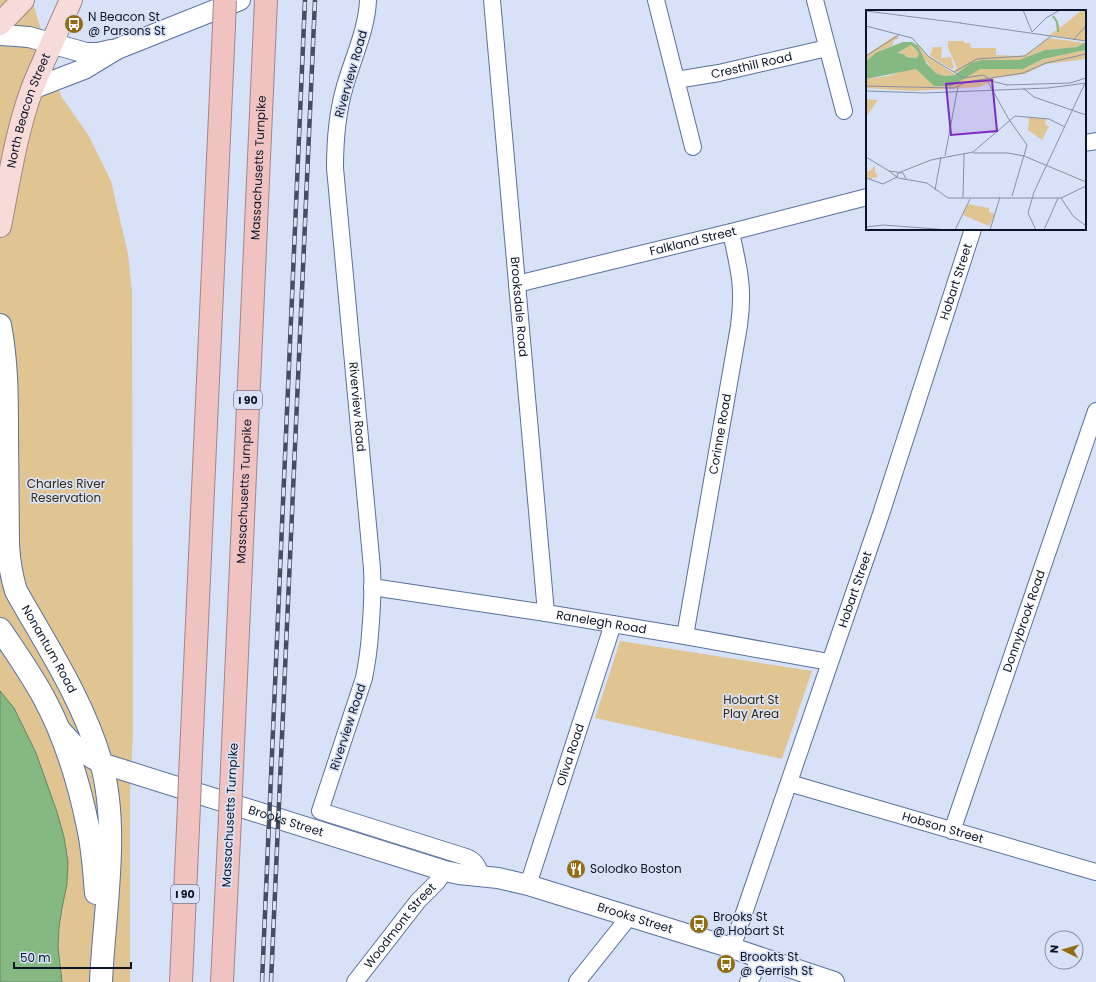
<svg xmlns="http://www.w3.org/2000/svg" width="1096" height="982" font-family="Poppins,sans-serif">
	<rect width="100%" height="100%" fill="#d7e2f8"/>
	<path fill="#e0c491" d="M0,0h32l29,96 28,40 22,45 17,73 4,38 1,440 -3,59v191h-68l-4,-35 1,-20 9,-65 -4,-25 -7,-25 -21,-59 -22,-45 -14,-17z
		M620,641l192,30 -30,88 -187,-41z"/>
	<path fill="#86b882" stroke="#618767" d="M0,691l14,17 22,45 21,59 7,25 4,25 -1,22 -5,24 -3,19 -1,20 4,35h-62z"/>
	<g fill="none" stroke-linecap="round" stroke-linejoin="round">
		<g stroke="#58709f" stroke-width="18">
			<g id="minor">
				<path id="s1" d="M368,0c-1,29 -15,58 -23,86 -8,27 -10,53 -10,82l37,400c1,22 0,44 -2,66 -1,15 -3,29 -6,44l-44,133 146,46c9,3 13,10 14,19"/>
				<path id="s2" d="M492,0l54,613"/>
				<path d="M656,0l37,147"/>
				<path d="M815,0l29,111"/>
				<path id="s3" d="M676,80l43,-7 108,-25"/>
				<path d="M1085,143l11,-2"/>
				<path id="s4" d="M517,284l214,-52 136,-35"/>
				<path id="s5" d="M372,587l174,26 139,23 144,26"/>
				<path id="s6" d="M685,636l54,-310c2,-15 3,-32 1,-47 -2,-16 -6,-32 -9,-47"/>
				<path id="s7" d="M789,783l307,89"/>
				<path id="s8" d="M952,831l144,-420"/>
				<path id="s9" d="M528,885l85,-261"/>
				<path id="s10" d="M732,948l149,-434 92,-285"/>
				<path id="s11" d="M355,982l63,-81 19,-19 8,-11"/>
				<path d="M577,982l52,-65"/>
				<path d="M748,982l5,-7 6,-17"/>
			</g>
		</g>
		<g stroke="#58709f" stroke-width="22">
			<g id="tertiary">
				<path d="M0,35l16,1 13,1 57,16h12l13,-3"/>
				<path d="M32,89l52,-20 33,-20 123,-49"/>
				<path id="s12" d="M59,728c14,16 23,26 42,35l344,108 14,3 39,4 30,7 204,63 102,34"/>
			</g>
		</g>
		<g stroke="#58709f" stroke-width="24">
			<g id="secondary">
				<path id="s13" d="M0,325c7,36 7,73 7,110 0,37 1,74 1,110 1,16 3,30 8,46 31,55 67,109 85,171 19,67 3,151 0,220"/>
				<path d="M0,629c15,22 31,45 44,69 21,39 35,85 44,129 5,22 6,44 8,66"/>
			</g>
		</g>
		<g stroke="#a1868b" stroke-width="24">
			<g id="primary">
				<path d="M0,24l23,-24"/>
				<path id="s14" d="M0,226c9,-46 16,-93 32,-137 12,-30 26,-59 39,-89"/>
			</g>
		</g>
		<g stroke="#a1868b" stroke-width="24">
			<g id="motorway">
				<path d="M190,777l34,-751"/>
				<path id="s15" d="M231,790l35,-790"/>
				<path d="M181,982l8,-177"/>
				<path d="M222,982l8,-164"/>
			</g>
		</g>
		<use href="#minor" stroke="#fff" stroke-width="16"/>
		<use href="#tertiary" stroke="#fff" stroke-width="20"/>
		<use href="#secondary" stroke="#fff" stroke-width="22"/>
		<use href="#primary" stroke="#f7dbd9" stroke-width="22"/>
		<use href="#motorway" stroke="#f1c3c0" stroke-width="22"/>
		<g stroke="#444e62" stroke-width="4.5">
			<path id="rail" d="M262,982l43,-982
				M271,982l44,-982"/>
		</g>
		<use href="#rail" stroke="#d7e2f8" stroke-width="3" stroke-dasharray="9" stroke-linecap="butt"/>
		<g stroke="#a1868b" stroke-width="24" stroke-linecap="butt">
			<path id="motorway-bridge" d="M224,26l1,-26
				M189,805l1,-28
				M230,818l1,-28"/>
		</g>
		<use href="#motorway-bridge" stroke="#f1c3c0" stroke-width="22"/>
	</g>
	<defs>
		<g id="bus-disc" transform="scale(1)"><circle r="9.5" fill="#926b13" stroke="#d7e2f8"/><path d="M-5-6H5V4H4V6H2V4H-2V6H-4V4H-5ZM-3.5-4V0h7V-4ZM-3.5 1.2v1.5H-2V1.2ZM2 1.2v1.5H3.5V1.2Z" fill="#fff"/></g>
		<g id="restaurant-disc" transform="scale(1)"><circle r="9.5" fill="#926b13" stroke="#d7e2f8"/><path d="M-5-6h1v4h1v-4h1v4h1v-4h1v5L-1.5 .5V6h-2V.5L-5-1ZM5-6V6H3V1.5H1.5Q1.5-4 5-6Z" fill="#fff"/></g>
	</defs>
	<g fill-rule="evenodd">
		<use href="#bus-disc" x="74" y="24"/>
		<use href="#restaurant-disc" x="576" y="869"/>
		<use href="#bus-disc" x="699" y="924"/>
		<use href="#bus-disc" x="726" y="964"/>
	</g>
	<g text-anchor="middle" stroke-width="3.5" stroke-linejoin="round" paint-order="stroke">
		<g fill="#d7e2f8" stroke="#495266" stroke-width="1">
			<rect x="234" y="391" width="28" height="18" rx="3"/>
			<rect x="171" y="885" width="28" height="18" rx="3"/>
		</g>
		<g font-size="11" font-weight="bold" fill="#0c1528">
			<text x="248" y="404">I 90</text>
			<text x="185" y="898">I 90</text>
		</g>
		<g font-size="12" fill="#0c1528" stroke="#d7e2f8" text-anchor="start">
			<text x="88" y="21">N Beacon St<tspan x="88" dy="14">@ Parsons St</tspan></text>
			<text x="590" y="873">Solodko Boston</text>
			<text x="713" y="921">Brooks St<tspan x="713" dy="14">@ Hobart St</tspan></text>
			<text x="740" y="961">Brookts St<tspan x="740" dy="14">@ Gerrish St</tspan></text>
		</g>
		<g font-size="12" fill="#0c1528" stroke="#d7e2f8">
			<text dy="4" stroke="none"><textPath href="#s3" startOffset="77">Cresthill Road</textPath></text>
			<text transform="translate(351 74) rotate(-74)" y="4">Riverview Road</text>
			<text dy="4" stroke="none"><textPath href="#s14" startOffset="119">North Beacon Street</textPath></text>
			<text dy="4" stroke="none"><textPath href="#s15" startOffset="623">Massachusetts Turnpike</textPath></text>
			<text dy="4" stroke="none"><textPath href="#s4" startOffset="181">Falkland Street</textPath></text>
			<text dy="4" stroke="none"><textPath href="#s10" startOffset="703">Hobart Street</textPath></text>
			<text dy="4" stroke="none"><textPath href="#s2" startOffset="308">Brooksdale Road</textPath></text>
			<text dy="4" stroke="none"><textPath href="#s1" startOffset="412">Riverview Road</textPath></text>
			<text dy="4" stroke="none"><textPath href="#s6" startOffset="205">Corinne Road</textPath></text>
			<text dy="4" stroke="none"><textPath href="#s15" startOffset="299">Massachusetts Turnpike</textPath></text>
			<text dy="4" stroke="none"><textPath href="#s10" startOffset="379">Hobart Street</textPath></text>
			<text dy="4" stroke="none"><textPath href="#s8" startOffset="222">Donnybrook Road</textPath></text>
			<text dy="4" stroke="none"><textPath href="#s5" startOffset="232">Ranelegh Road</textPath></text>
			<text dy="4" stroke="none"><textPath href="#s13" startOffset="334">Nonantum Road</textPath></text>
			<text transform="translate(348 727) rotate(-72)" y="4">Riverview Road</text>
			<text dy="4" stroke="none"><textPath href="#s9" startOffset="137">Oliva Road</textPath></text>
			<text transform="translate(230 815) rotate(-87)" y="4">Massachusetts Turnpike</text>
			<text dy="4" stroke="none"><textPath href="#s12" startOffset="249">Brooks Street</textPath></text>
			<text dy="4" stroke="none"><textPath href="#s7" startOffset="160">Hobson Street</textPath></text>
			<text dy="4" stroke="none"><textPath href="#s12" startOffset="612">Brooks Street</textPath></text>
			<text dy="4" stroke="none"><textPath href="#s11" startOffset="72">Woodmont Street</textPath></text>
		</g>
		<g font-size="12" fill="#3b2c0e" stroke="#d7e2f8">
			<text x="66" y="488">Charles River<tspan x="66" dy="14">Reservation</tspan></text>
			<text x="751" y="704">Hobart St<tspan x="751" dy="14">Play Area</tspan></text>
		</g>
	</g>
	<g transform="translate(866 10)">
		<rect width="220" height="220" fill="#d7e2f8"/>
		<path d="M216,0h4v31l-37,-6 9,-6v-5l3,3zM30,25l3,3 -6,3v4l-16,7 -11,9v-6zM183,28l36,5 -8,4 -32,3 -26,10 -41,1 -20,12 -4,-3 3,-2 -9,-20v-7h16v2h6l1,5h25v7l22,1 7,-1zM50,32l9,12 31,21 -11,1 -8,-2 -15,-17zM45,35l5,4 3,5 -2,4 -11,-1 -4,-4h-5zM67,37h9l-1,11 10,-1 3,11 -2,1 -22,-13zM220,40v9l-40,5 -21,10 -31,4v3l-15,6 -65,4 -48,-3v-9l22,-3 18,-6 10,-1 18,17 28,-7 18,-10h43l20,-10zM0,89l12,1 -12,17zM163,107l17,2 -1,6 4,1 -7,14 -14,-10zM9,155v8l3,2 -2,3 -3,-1 -2,3 -5,-3v-6h4zM102,194l21,4v4l6,2 -6,12 -26,-11z" fill="#e0c491"/>
		<path d="M37,32h9l6,4 8,17 11,11 8,2 10,-1 16,-12 11,-3h37l26,-10 32,-3 9,-5v8l-43,9 -20,10h-43l-28,17h-18l-18,-17 -50,10v-18l11,-9zM45,35l5,4 3,5 -2,4 -11,-1 -2,-3 -7,-1z" fill="#86b882" fill-rule="evenodd"/>
		<path fill="none" stroke="#86b882" stroke-width="2" d="M187,6l4,6 1,10"/>
		<path fill="none" stroke="#8690a5" stroke-width="1" d="M157,0l9,22M0,1l95,12M94,13l126,18M0,16l46,12 17,19 35,21 19,-3 12,7 12,3M166,22l14,-14 14,-8M207,30l13,-14M0,46l33,-21M88,62l23,-13 48,-3 26,-20M122,72l20,36 19,27 -15,51M140,75l64,-2 16,-5M0,76l88,2 12,-6 57,-9 23,-10 40,-9M157,78l11,9 52,18M0,81l59,2 123,-5 38,-5M107,143h35l16,3 62,26M79,146l13,-70M0,147l23,14 14,2 3,6M23,161l9,7 29,5 21,15h113l25,-12M31,167l1,-4 33,-13 42,-8 42,-36 34,3 16,8M0,168l17,6 14,-7M69,180l6,-33M97,188l1,-44M195,188l12,18 13,10M0,217l17,-2 67,5M89,220l15,-31M124,220l10,-33M170,220l-8,-17 6,-21 52,-111M178,220l14,-32"/>
		<path fill="#7b2cbf" fill-opacity="0.15" stroke="#7b2cbf" stroke-width="2" d="M126,70l5,51 -46,4 -5,-51z"/>
		<rect width="220" height="220" fill="none" stroke="#0c1528" stroke-width="2"/>
	</g>
	<g transform="translate(1064 950) rotate(275)"><circle r="19" fill="#d7e2f8" stroke="#8690a5"/>
	<path d="M0-3L7 15L0 10L-7 15Z" fill="#926b13"/>
	<text y="-6" font-size="11" font-weight="bold" text-anchor="middle" fill="#0c1528">N</text>
	</g>
	<path d="M14 962v6h117v-6" fill="none" stroke="#0c1528" stroke-width="2"/>
	<text x="20" y="962" font-size="12" fill="#0c1528" stroke="#d7e2f8" stroke-width="3" paint-order="stroke">50 m</text>
</svg>
